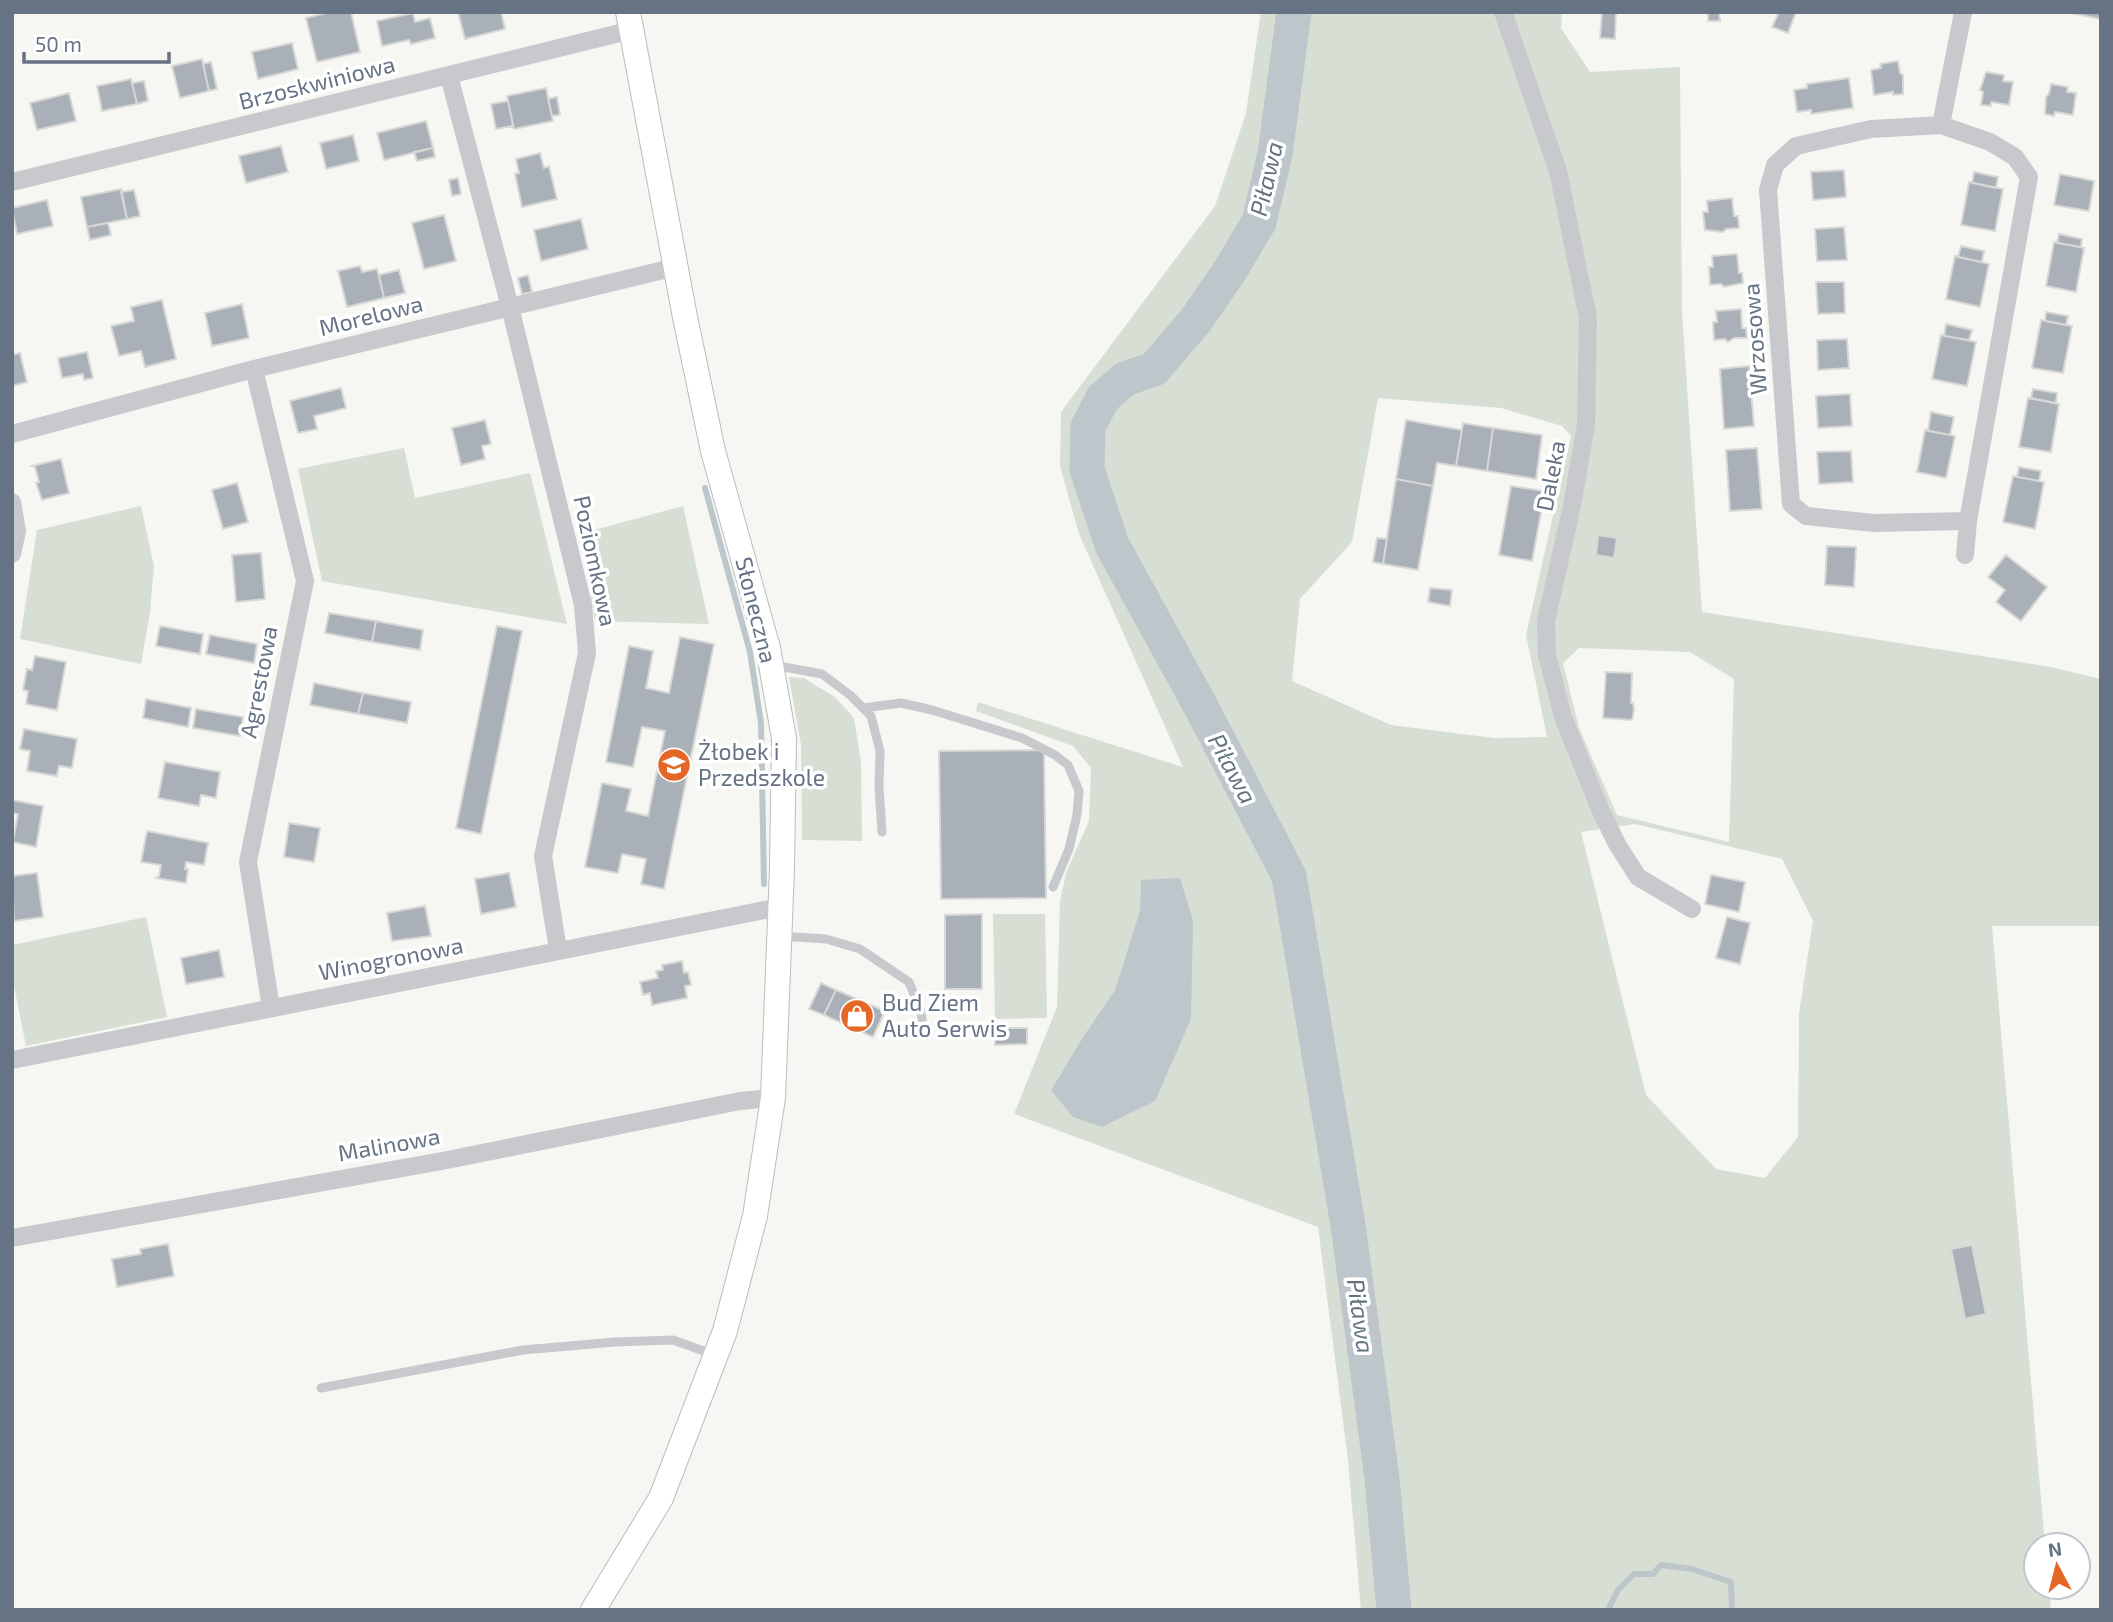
<svg xmlns="http://www.w3.org/2000/svg" width="2113" height="1622" font-family="'Exo 2',sans-serif">
	<rect width="100%" height="100%" fill="#f6f7f3"/>
	<path fill="#d7ded4" fill-rule="evenodd" d="M1261,12h301l-1,16 29,44 90,-5 2,244 20,301 349,55 50,12v247h-109l53,619h-9v42h13l2,23h-690l-13,-150 -30,-233 -304,-113 43,-107 3,-105 6,-29 23,-52 2,-53 -18,-22 -97,-35 2,-9 205,65 -104,-233 -19,-68 1,-54 154,-206 31,-93zM1378,398l123,10 61,18 9,10 -45,199 21,102 -53,1 -103,-13 -99,-44 8,-82 52,-57zM1579,648l111,4 44,27 -5,163 -112,-27 -38,-87 -16,-65zM1635,824l147,35 31,62 -14,93 -1,123 -33,41 -49,-9 -70,-74 -65,-263zM1141,881l14,220 -104,-11 32,-53 32,-47 25,-80z
		M404,448l11,50 115,-25 37,151 -245,-43 -24,-112z
		M141,506l13,60 -4,46 -9,52 -121,-25 17,-109z
		M683,506l26,118 -114,-3 -16,-87z
		M789,677l15,1 31,19 19,21 7,44 1,79 -60,-1 -1,-95z
		M993,914h52l2,104 -52,1z
		M146,917l21,100 -141,29 -14,-70v-31z"/>
	<path fill="#bdc6cb" d="M1180,878l13,43 -2,98 -36,82 -53,26 -29,-10 -22,-27 32,-53 32,-47 25,-80 1,-30z"/>
	<g fill="none" stroke-linecap="round" stroke-linejoin="round">
		<path stroke="#bdc6cb" stroke-width="6" d="M705,488l45,164 11,71 3,161
			M1608,1610l10,-20 16,-16h19l8,-9 31,4 39,13 1,28"/>
		<path stroke="#bdc6cb" stroke-width="35" d="M1294,12l-19,142 -16,68 -28,47 -35,51 -42,49 -29,10 -22,19 -15,29 -1,42 25,76 88,160 89,171 59,349 34,253 12,132"/>
	</g>
	<path fill="#aab0b8" stroke="#d8d8d6" stroke-width="2" d="M330,12h21l9,40 -43,10 -11,-44z
		M458,12h43l4,17 -40,10z
		M1602,12l14,1 -1,26 -15,-1z
		M1708,12h11l1,9h-12z
		M1779,12h17l-8,21 -16,-6z
		M2065,12h36v7z
		M413,13l2,9 15,-4 5,20 -24,6 -2,-4 -27,6 -5,-25z
		M292,43l6,26 -40,10 -6,-27z
		M202,59l7,32 -29,7 -8,-32z
		M1898,61l2,12 3,2v19l-10,1v-3l-19,3 -3,-25 10,-2 -1,-4z
		M211,62l6,27 -8,2 -6,-27z
		M1986,72l18,3 -1,6 10,1 -4,23 -18,-3v4l-10,-1 2,-13 -3,-2z
		M1849,78l4,30 -42,6v-4l-14,2 -3,-22 13,-2v-4z
		M131,79l6,25 -35,7 -5,-25z
		M144,81l4,20 -11,3 -5,-21z
		M2051,84l17,3 -1,5 9,1 -3,22 -18,-3 -1,4 -9,-2 1,-17 3,-3z
		M546,88l7,33 -39,8 -7,-33z
		M69,93l7,28 -39,9 -7,-27z
		M557,97l3,18 -8,1 -4,-17z
		M508,101l5,25 -17,3 -5,-25z
		M426,121l7,27 -49,12 -7,-27z
		M353,135l6,26 -33,8 -6,-26z
		M281,146l7,26 -42,11 -7,-27z
		M433,148l2,9 -18,4 -3,-9z
		M540,153l4,15 5,-2 8,33 -35,8 -7,-33 4,-1 -3,-14z
		M1844,170l2,27 -33,3 -2,-28z
		M1974,172l24,5 -2,11 -24,-5z
		M2060,174l34,7 -5,30 -35,-6z
		M458,178l3,16 -9,2 -3,-16z
		M1969,182l34,7 -8,42 -34,-6z
		M121,189l6,30 -40,8 -6,-30z
		M134,190l6,26 -13,3 -6,-27z
		M1732,198l2,18h4l1,12 -13,1 -3,3 -18,-2 -2,-18h5l-1,-11z
		M47,200l6,26 -36,8 -5,-26z
		M444,215l12,46 -32,8 -12,-46z
		M581,219l7,30 -47,12 -7,-31z
		M108,223l3,12 -21,5 -3,-13z
		M1844,227l3,33 -30,1 -2,-32z
		M2059,234l23,5 -1,8 -24,-4z
		M2054,242l30,6 -8,44 -30,-6z
		M1961,246l23,5 -2,11 -24,-5z
		M1737,254l2,19h3l1,10 -19,4 -3,-3 -11,1 -1,-18h4l-1,-11z
		M1955,256l34,8 -9,43 -34,-8z
		M360,266l2,6 15,-3 7,29 -37,9 -9,-36z
		M399,270l6,23 -21,5 -5,-23z
		M528,275l4,17 -10,2 -4,-16z
		M1816,282h28l1,31 -27,1z
		M162,300l14,59 -31,8 -4,-16 -22,5 -8,-30 23,-5 -3,-14z
		M242,304l7,34 -37,8 -7,-33z
		M1741,309l1,19h4l1,10h-13l-6,4 -3,-3 -11,1 -1,-18h4l-1,-11z
		M2046,312l22,4 -2,9 -21,-4z
		M2041,320l31,6 -9,47 -31,-5z
		M1946,324l26,6 -3,10 -25,-4z
		M1941,335l35,7 -9,44 -35,-7z
		M1847,339l2,29 -31,2 -1,-30z
		M87,352l6,26 -9,2 -1,-6 -21,4 -4,-20z
		M20,353l7,29 -15,4v-31z
		M1749,366l5,60 -30,3 -4,-60z
		M341,388l5,20 -32,8 3,13 -19,4 -8,-32z
		M2033,389l24,4 -1,10 -25,-5z
		M1850,394l2,32 -34,2 -2,-32z
		M2028,398l31,6 -8,48 -32,-5z
		M1931,412l23,5 -4,18 -22,-4z
		M485,420l6,24 -9,2 3,13 -24,6 -9,-37z
		M1406,420l56,10 -6,36 -19,-3 -4,23 -37,-7z
		M1463,423l30,5 -6,43 -31,-5z
		M1493,428l49,7 -6,44 -49,-8z
		M1925,430l30,6 -9,42 -29,-6z
		M1757,448l5,61 -32,2 -4,-61z
		M1851,451l2,31 -34,2 -2,-32z
		M61,459l8,34 -27,7 -6,-17 3,-1 -4,-15 -3,-1z
		M2019,467l22,4 -2,10 -22,-4z
		M2013,476l31,6 -9,47 -32,-7z
		M1396,479l37,7 -15,84 -35,-6z
		M237,483l11,39 -25,7 -11,-39z
		M1511,486l34,5 -13,70 -33,-6z
		M1598,535l19,3 -3,20 -18,-3z
		M1377,538l10,1 -4,25 -10,-2z
		M1827,546l29,1 -2,40 -29,-2z
		M261,553l4,46 -29,3 -4,-47z
		M2006,555l41,32 -26,34 -25,-19 9,-12 -17,-13z
		M1430,588l22,2 -2,16 -22,-4z
		M329,613l47,8 -4,21 -47,-9z
		M376,621l47,9 -3,20 -48,-8z
		M160,626l43,8 -3,20 -44,-8z
		M497,626l25,5 -41,203 -25,-6z
		M210,635l47,9 -3,19 -48,-9z
		M680,637l34,7 -50,245 -23,-5 5,-25 -24,-5 -4,19 -33,-6 17,-84 29,6 -5,22 22,5 17,-85 -23,-4 -9,40 -27,-5 23,-116 24,5 -7,37 23,5z
		M35,656l31,6 -9,48 -31,-6 2,-13 -5,-1 2,-11 2,-10 5,1z
		M1606,672l26,1 -1,30h2l1,7 -2,10 -29,-2z
		M314,683l49,10 -5,21 -48,-9z
		M363,693l48,9 -4,21 -49,-9z
		M146,699l45,9 -3,19 -45,-9z
		M196,709l47,8 -3,19 -47,-8z
		M24,729l53,10 -5,29 -13,-2 -2,10 -30,-5 3,-20 -10,-2z
		M1044,750l2,148 -105,1 -2,-148z
		M165,762l55,10 -4,26 -15,-3 -2,11 -41,-8z
		M12,800l31,6 -7,41 -23,-5 5,-28 -6,-1z
		M289,823l31,5 -6,34 -30,-5z
		M147,831l61,12 -4,22 -18,-3 -1,7h3l-2,14 -30,-5 3,-2 2,-11 -20,-3z
		M37,873l6,44 -29,4 -2,-45z
		M509,873l7,34 -35,7 -6,-35z
		M1711,875l34,7 -6,30 -34,-8z
		M425,906l6,30 -39,5 -5,-28z
		M982,914v75h-37v-74z
		M1727,917l23,6 -10,41 -24,-6z
		M219,950l5,27 -38,7 -5,-26z
		M682,961l2,12 4,-1 3,13 -6,1 2,12 -35,7 -2,-12 -7,2 -3,-13 18,-4 -2,-7 7,-1 -1,-5z
		M821,983l15,7 -12,25 -15,-6z
		M836,990l49,21 -12,26 -49,-22z
		M995,1028h32v16l-32,1z
		M168,1244l6,32 -57,11 -5,-28 29,-5 -1,-5z
		M1972,1245l14,69 -21,5 -14,-70z"/>
	<g fill="none" stroke-linecap="round" stroke-linejoin="round">
		<g stroke="#b9bcc1" stroke-width="26">
			<path id="secondary" d="M593,1610l68,-112 64,-167 30,-115 18,-118 9,-230 2,-130 -16,-90 -55,-197 -28,-134 -57,-305"/>
		</g>
		<path stroke="#c7c9cd" stroke-width="9" d="M773,665l49,9 28,21 21,21 9,35 -1,35 3,46
			M863,708l38,-5 31,7 90,28 33,17 13,10 11,26 -2,24 -8,34 -16,38
			M780,936l46,3 34,10 49,33 12,30 3,23
			M321,1388l202,-38 92,-8 58,-2 42,15"/>
		<path stroke="#c7c9cd" stroke-width="18" d="M1503,12l55,159 30,147 -2,106 -14,82 -26,115 1,34 16,62 37,92 17,35 21,33 54,32
			M1963,12l-22,113 49,17 25,15 14,20 -61,344 -3,34
			M449,76l61,231 73,298 4,48 -44,203 15,94
			M1941,125l-70,4 -75,17 -21,19 -7,25 23,314 15,12 68,7 94,-2
			M12,182l620,-152
			M254,369l51,212 -57,281 23,146
			M12,434l242,-65 422,-102
			M12,502l5,29 -5,23
			M12,1060l768,-153
			M12,1238l430,-77 298,-60 33,-3"/>
		<use href="#secondary" stroke="#fff" stroke-width="24"/>
	</g>
	<defs>
		<g id="school-disc" transform="scale(1.75)"><circle r="9.5" fill="#e46726" stroke="#fff"/><path d="M0-5L7-2L0 1L-7-2ZM-4 1L0 2.5L4 1V4Q0 6-4 4Z" fill="#fff"/></g>
		<g id="shop-disc" transform="scale(1.75)"><circle r="9.5" fill="#e46726" stroke="#fff"/><path d="M-5-2.5h2.3a2.7 3.5 0 0 1 5.4 0H5L5.5 6h-11ZM-1.5-2.5h3a1.5 2.3 0 0 0-3 0Z" fill="#fff"/></g>
	</defs>
	<g fill-rule="evenodd">
		<use href="#school-disc" x="674" y="765"/>
		<use href="#shop-disc" x="857" y="1016"/>
	</g>
	<g text-anchor="middle" stroke-width="7" stroke-linejoin="round" paint-order="stroke">
		<g font-size="23" fill="#657385" stroke="#fff">
			<text transform="translate(317 83) rotate(-14)" y="8">Brzoskwiniowa</text>
			<text transform="translate(371 316) rotate(-14)" y="8">Morelowa</text>
			<text transform="translate(1755 339) rotate(-94)" y="8">Wrzosowa</text>
			<text transform="translate(1551 476) rotate(-79)" y="8">Daleka</text>
			<text transform="translate(595 561) rotate(78)" y="8">Poziomkowa</text>
			<text transform="translate(756 610) rotate(76)" y="8">Słoneczna</text>
			<text transform="translate(259 682) rotate(-79)" y="8">Agrestowa</text>
			<text transform="translate(391 959) rotate(-11)" y="8">Winogronowa</text>
			<text transform="translate(389 1145) rotate(-10)" y="8">Malinowa</text>
		</g>
		<g font-size="23" fill="#657385" stroke="#fff" text-anchor="start">
			<text x="698" y="760">Żłobek i<tspan x="698" dy="26">Przedszkole</tspan></text>
			<text x="882" y="1011">Bud Ziem<tspan x="882" dy="26">Auto Serwis</tspan></text>
		</g>
		<g font-size="24" font-style="italic" fill="#617581" stroke="#fff">
			<text transform="translate(1267 179) rotate(-77)" y="8">Piława</text>
			<text transform="translate(1232 769) rotate(62)" y="8">Piława</text>
			<text transform="translate(1360 1316) rotate(82)" y="8">Piława</text>
		</g>
	</g>
	<rect width="2113" height="1622" fill="none" stroke="#657385" stroke-width="28"/>
	<g transform="translate(2057 1566) rotate(353)"><circle r="33" fill="#ffffff" stroke="#c1c7ce" stroke-width="2"/>
	<path d="M0-5L12 26L0 18L-12 26Z" fill="#e46726"/>
	<text y="-10" font-size="19" font-weight="bold" text-anchor="middle" fill="#657385">N</text>
	</g>
	<path d="M24 52v10h145v-10" fill="none" stroke="#657385" stroke-width="3.5"/>
	<text x="35" y="52" font-size="21" fill="#657385" stroke="#ffffff" stroke-width="5" paint-order="stroke">50 m</text>
</svg>
